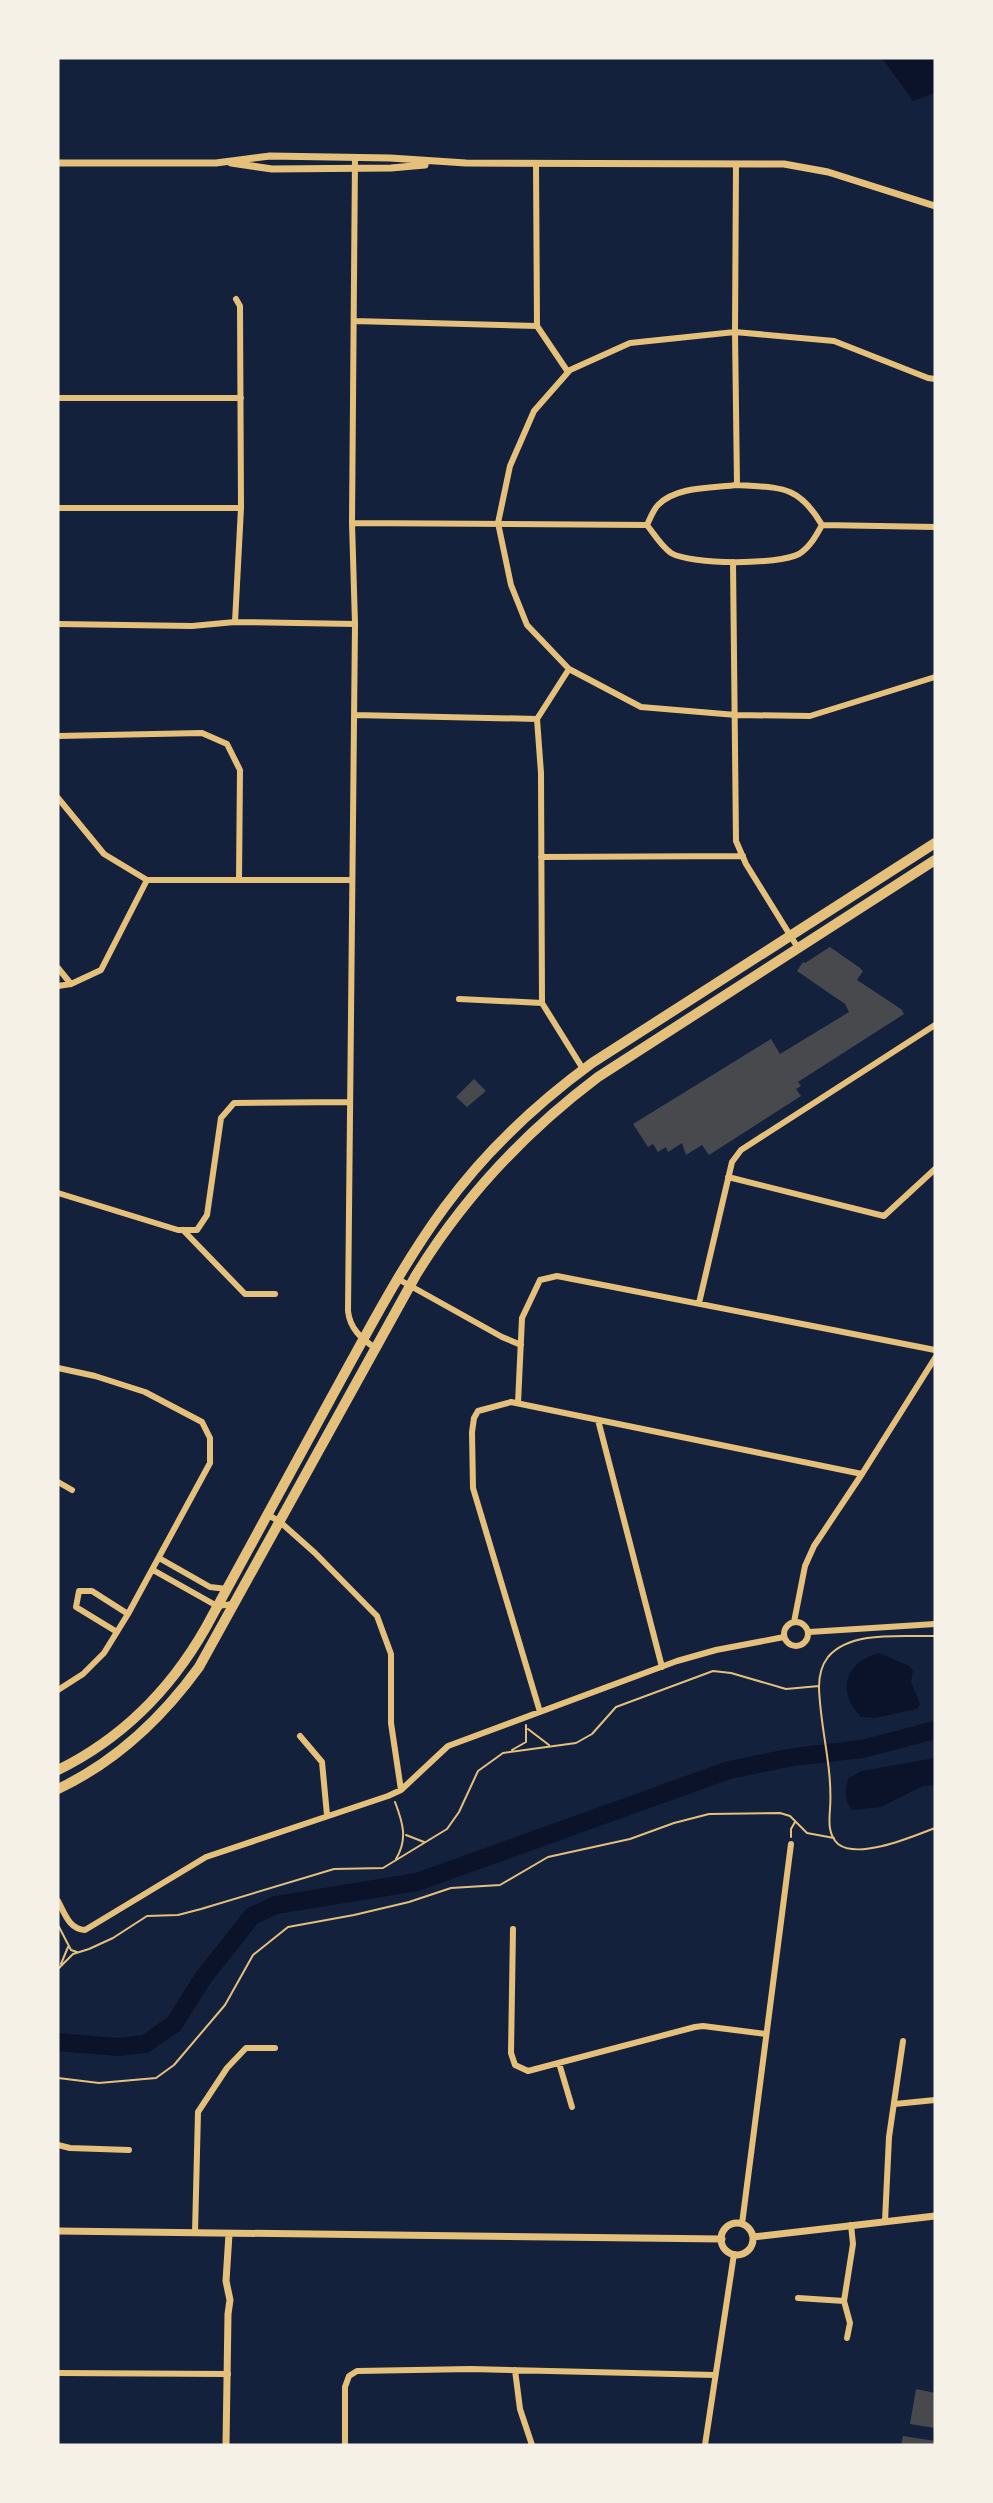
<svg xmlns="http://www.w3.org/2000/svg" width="993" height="2503" font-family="'DejaVu Sans',sans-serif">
	<rect width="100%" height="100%" fill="#14213d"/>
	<path fill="#0b132b" d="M882,58h53v35l-22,8z
		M879,1653l30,13 4,5 -2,11 9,22 -3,5 -42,9 -14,-1c-25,-26 -16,-55 18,-64z
		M935,1758v27l-12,1 -42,21 -29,3c-8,-11 -7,-18 -4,-31l13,-8z"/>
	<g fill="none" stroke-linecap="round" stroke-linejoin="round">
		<path stroke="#0b132b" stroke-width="18" d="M58,2042l60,5 27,-3 29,-20 29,-46 49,-62 24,-11 141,-23 312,-112 64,-13 69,-8 73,-19"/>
	</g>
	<path fill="#48494c" d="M830,947l30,21 3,3 -6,9 44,29 3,5 -106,68 3,4 -5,3 5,7 -92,59 -7,-10 -16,10 -4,-12 -14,9 -2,-5 -8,5 -5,-8 -5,3 -15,-23 138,-85 9,15 69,-42 -4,-8 -48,-33 6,-9 2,1z
		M474,1079l12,12 -19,16 -11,-10z
		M916,2389l19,4v35l-25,-4z
		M903,2436l32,5v4h-34z"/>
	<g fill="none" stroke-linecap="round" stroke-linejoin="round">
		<path stroke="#e5c07b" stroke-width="2" d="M935,1636c-32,1 -84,-6 -107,21 -7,9 -9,19 -9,30 1,41 14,81 11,122 -1,12 -2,26 8,35 21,16 76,-8 97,-16
			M528,1729l21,16
			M512,1750l14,-8v-17
			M395,1802c8,21 13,37 1,57
			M406,1835l18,7
			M791,1837v-8l4,-7
			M58,1925l13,25 6,2
			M61,1964l7,-17
			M58,1969l15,-15 16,-5 24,-11 34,-22 31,-1 23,-6 133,-40 49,-1 64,-39 12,-17 19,-41 25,-18 73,-10 16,-9 24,-27 97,-36 18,2 55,16 33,-3
			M58,2078l41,5 57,-5 18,-13 51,-60 28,-50 35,-28 66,-12 55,-13 42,-14 49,-3 48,-28 82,-18 44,-16 35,-9 71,-1 10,3 17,17 27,5"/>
		<path stroke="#e5c07b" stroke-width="6" d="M355,158l-3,365 3,101 -7,687c2,18 13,27 27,37
			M536,163l1,163 31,46
			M736,164l-1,168 2,153
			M354,321l183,5
			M935,379l-7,-1 -94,-37 -99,-9 -105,11 -60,27 -36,41 -24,55 -12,57 13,62 16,40 42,44 72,38 95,8 74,1 125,-39
			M58,398h183
			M737,485c43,3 61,-1 85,40 -6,11 -12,22 -23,29 -21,11 -108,11 -128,-1 -10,-7 -17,-19 -24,-28 3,-6 6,-15 11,-20 18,-19 55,-17 79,-20z
			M58,508h183
			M352,523l295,2
			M822,525l113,2
			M733,562l3,279 10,23 52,84
			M235,622l6,-114 -1,-202 -4,-7
			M58,624l134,2 43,-4 120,2
			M354,715l183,4 32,-50
			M537,719l4,54 1,230 41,66
			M58,736l144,-3 25,11 13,26 -1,110
			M58,798l46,56 43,26h205
			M541,857l202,-1
			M58,968l13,16
			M58,986l13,-2 30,-14 46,-90
			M459,999l83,4
			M728,1177l156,39 51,-47
			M58,1193l120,37h19l10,-15 14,-97 13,-15 116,-1
			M183,1230l62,64h30
			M398,1279l104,58 19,8
			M699,1303l33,-141 9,-12 194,-125
			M58,1368l37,8 50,16 57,30 8,16v25l-82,151 -24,39 -21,21 -25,16
			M518,1403l4,-85 18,-38 17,-4 378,74
			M598,1420l64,247
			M58,1482l14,8
			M268,1515l11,6 36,32 62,63 14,38v69l10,67
			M159,1558l51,29 17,2
			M153,1570l64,36 16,-2
			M784 1634a12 12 0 1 1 24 0a12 12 0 1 1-24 0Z
			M794,1622l11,-56 9,-20 48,-72 73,-116
			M117,1632l-41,-25 3,-16h13l36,23
			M809,1632l126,-8
			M540,1712l-67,-224 -1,-56 2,-14 4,-7 33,-9 351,72
			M300,1736l22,26 5,53
			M58,1901c7,13 11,28 27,29l121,-73 182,-61 13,-6 47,-44 229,-85 39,-11 68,-13
			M513,1929l-2,124 4,12 13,6 167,-44 8,-1 63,8
			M559,2063l13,44
			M895,2104l40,-4
			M58,2145l12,3 59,2
			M885,2221l4,-84 14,-96
			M742,2224l49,-380
			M195,2233l3,-121 29,-44 19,-20h29
			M798,2298l46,3
			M847,2338l3,-15 -6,-22 9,-57 -2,-19
			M515,2370l5,39 12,36
			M58,2373l170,1
			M345,2445v-58l4,-11 8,-5 114,-2 244,6
			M705,2445l29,-191"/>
		<path stroke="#e5c07b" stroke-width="7" d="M58,163h158l54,-7 120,2 76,5 318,1 44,8 107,34
			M231,163l41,6 119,-1 34,-3
			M721 2239a16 16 0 1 1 32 0a16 16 0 1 1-32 0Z
			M58,2231l664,8
			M753,2237l182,-21
			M226,2445l2,-131 2,-14 -4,-19 3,-47"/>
		<path stroke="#e5c07b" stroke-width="10" d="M58,1770c63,-31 112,-80 147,-141 41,-76 83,-152 125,-229 36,-65 70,-132 114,-192 41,-56 92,-104 148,-145l343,-220
			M58,1789c57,-27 104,-71 141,-122l217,-392c48,-78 109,-143 182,-198l337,-217"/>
	</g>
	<rect width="993" height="2503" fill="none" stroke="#f6f1e7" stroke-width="119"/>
</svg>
